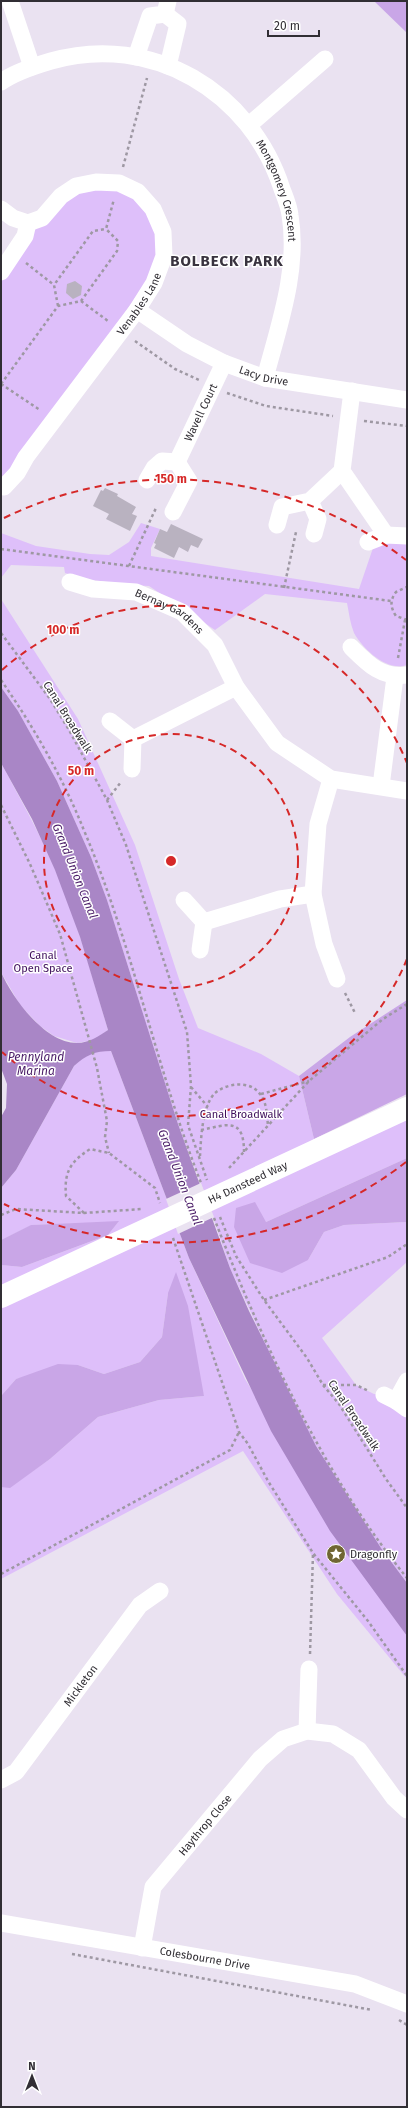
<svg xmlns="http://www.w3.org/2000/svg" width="408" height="2108" font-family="'Fira Sans',sans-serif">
	<rect width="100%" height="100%" fill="#eae2f1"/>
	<path fill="#debffa" d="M76,186l62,6 26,64 -163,236v-220l41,-54z
		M141,523l19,6 -9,19v8l208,33 14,-41 12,-7 22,-1v125c-20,7 -44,-16 -53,-32 -4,-10 -5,-20 -7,-30l-82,-9 -50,36 -66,-44 -20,-1 -45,-6 -19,-6 -1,-6 -53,-2 -10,13v-45l35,13 54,8 19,1 20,-13z
		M1,599l77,120 57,126 44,134 19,49 63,26 38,22 15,63 -65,43 158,-74v50l-141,64 -30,-14 72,52 16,-28 20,-7 63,-3v40l-85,76 34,47 18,9 10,1 23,14v174l-26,-35 -65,-102 -25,-47 -61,-131 -22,-66 -30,-78 -71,-224 -16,-43 -34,-76 -39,-70 -17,-24z
		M1,763c19,35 38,69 54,106 22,51 37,107 53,161l-14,10 -17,3 -23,-7 -14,-10 -20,-21 -19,-33z
		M97,1051h14l78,207 56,121 125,205 37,52v43l-70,-85 -94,-143 -242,128v-92h9l40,-28 48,-42 61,-17 45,-4 -36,-103 -6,44 -22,25 -36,12 -26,-9 -62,14 -15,17v-131l21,2 86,-32 10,-13 -86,3 -31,15v-52l15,-18 58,-104 8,-8z"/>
	<path fill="#c9a6e7" d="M374,1h33v32z
		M407,1000v94l-93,45 -15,-63 51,-39z
		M407,1158v64l-63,3 -20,7 -16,28 -26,13 -32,-10 -16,-36 2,-19 19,-6 11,20z
		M119,1221l-11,14 -86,32 -21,-2v-25l30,-15z
		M176,1272l12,34 16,90 -45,4 -61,17 -48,42 -40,29 -9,-1v-91l15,-17 42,-15 20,1 26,9 36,-12 22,-25 6,-44z"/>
	<path fill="#a986c6" d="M1,687l17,24 39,70 34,76 16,43 71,224 52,144 19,43 67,135 65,102 26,35v53l-77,-105 -59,-100 -82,-173 -78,-207c-16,0 -25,4 -37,15l-58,104 -15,18v-71l5,-9 1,-24 -6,-16v-96c12,27 44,71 76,71 12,0 22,-7 31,-13l-28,-93 -25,-67 -23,-51 -31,-56z"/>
	<path fill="#eae2f1" d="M201,1183l13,34 -36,17 -12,-35z"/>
	<path fill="#b9b2c0" d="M75,281l7,5 -1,9 -8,4 -7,-6 1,-9z
		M105,488l13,6 -1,2 19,11 -4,7 5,2 -7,15 -24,-12 3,-5 -16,-8 8,-16 2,1z
		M171,524l32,15 -5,9 -7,-3 -3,7 -9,-5 -5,11 -20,-10 2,-4 -2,-1 6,-14 7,3z"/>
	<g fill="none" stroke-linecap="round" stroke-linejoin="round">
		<path stroke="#9e98a3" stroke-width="2.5" stroke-dasharray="3 3" stroke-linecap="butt" d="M123,167l24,-89
			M26,263l28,22
			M81,301l27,20
			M58,306l-4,-21 39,-54 13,-2
			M135,341l40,28 24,11
			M1,384l57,-78 23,-5 36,-50 1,-10 -12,-12 8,-30
			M1,384l39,26
			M227,393l39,13 67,10
			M364,421l43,5
			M1,549l390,52
			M129,566l27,-58
			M284,588l12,-56
			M407,620l-11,-4c-6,-9 -6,-16 0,-24l11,-5
			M1,633l49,66 19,31 38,70 19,45 61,187 4,54 -3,39 19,55
			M398,658l7,-38
			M1,680c32,46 61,96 82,148 49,115 73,239 118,355
			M107,800l14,-18
			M1,805l29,59 30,70 37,134 10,53 -2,16 4,16
			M345,993l10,20
			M191,1087l17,20
			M261,1094l48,-13
			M201,1130c25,-5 43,-14 43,22
			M200,1156c1,-17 2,-50 15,-63 12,-10 35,-13 45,1 7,8 7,22 8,32
			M229,1168l80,-87 74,-62 24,-15
			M84,1213l-18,-17c-2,-24 4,-34 24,-47l19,4 46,35 5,15
			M1,1215l15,-6 68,4 58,-4
			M220,1217l16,39 28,44 43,58 16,27 16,19 47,75 21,29
			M214,1218c48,123 109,257 193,360
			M173,1238l66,194 9,12 20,37 45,72 55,68 39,55
			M264,1300l124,-43 19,-13
			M323,1385h33l13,6
			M1,1574l229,-124 9,-18
			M310,1654l3,-101
			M72,1954l300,56
			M399,2020l8,5"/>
		<g stroke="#fff" stroke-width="17">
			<path d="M10,1l22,66"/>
			<path d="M165,14l13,10 -10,42"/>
			<path d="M136,57l14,-41 15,-2 3,-13"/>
			<path id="s1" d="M1,82c14,-10 33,-16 50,-21 101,-29 200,31 231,128 3,8 7,17 8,26 9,55 -11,110 -25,163"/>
			<path d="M249,125l76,-66"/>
			<path d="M1,209l12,9 15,5"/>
			<path d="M1,272l24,-36 3,-13"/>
			<path id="s2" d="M137,310l50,34 37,19 41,15 142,22"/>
			<path d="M352,391l-10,80 44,64"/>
			<path id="s3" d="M177,462l47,-99"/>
			<path d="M147,480l7,-12 8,-7 15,1 12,19 -16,31"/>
			<path id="s4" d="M4,487l13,-14 9,-16 111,-147 17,-27 10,-27 -1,-24 -10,-23 -15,-17 -19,-9 -23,-1 -20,4 -15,10 -19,22 -14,5"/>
			<path d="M310,501l8,18 -4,15"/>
			<path d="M277,525l5,-18 28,-6 32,-30"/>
			<path d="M368,542l18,-7 21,1"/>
			<path id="s5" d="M70,582l23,7 43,3 46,20 33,33 21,42 41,56 54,36 76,12"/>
			<path d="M351,647c17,17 30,31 56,28"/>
			<path d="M110,721l23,18 -1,30"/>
			<path d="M133,739l103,-52"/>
			<path d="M331,779l-13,45 -5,70 11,50 13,35"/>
			<path d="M381,786l14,-109"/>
			<path d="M184,900l20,22 -4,28"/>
			<path d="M204,922l76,-23 33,-5"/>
			<path d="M384,1395l12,6 11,8"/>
			<path d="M396,1401l11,-20"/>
			<path d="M307,1731l2,-62"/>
			<path id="s6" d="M1,1780l15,-8 124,-167 20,-14"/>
			<path id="s7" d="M1,1923l354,61 52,20"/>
			<path id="s8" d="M142,1948l11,-61 107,-128 23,-20 24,-8 26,3 26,16 35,48 13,12"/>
		</g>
		<path stroke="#fff" stroke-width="22" id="s9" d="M1,1297l406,-189"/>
	</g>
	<g fill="none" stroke="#d62828" stroke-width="2" stroke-dasharray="7 5">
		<circle cx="171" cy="861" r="127"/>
		<path d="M407 959A255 255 0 0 1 2 1052M2 670A255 255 0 0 1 407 763"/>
		<path d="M406 1162A382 382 0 0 1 4 1204M4 518A382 382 0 0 1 406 560"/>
	</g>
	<defs>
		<g id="sight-disc" transform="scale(1)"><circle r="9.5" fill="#706633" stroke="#fff"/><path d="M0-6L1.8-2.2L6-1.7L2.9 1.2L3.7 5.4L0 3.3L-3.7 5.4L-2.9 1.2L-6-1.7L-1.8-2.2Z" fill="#fff"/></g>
	</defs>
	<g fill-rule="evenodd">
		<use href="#sight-disc" x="336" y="1554"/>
	</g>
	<g text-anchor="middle" stroke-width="3" stroke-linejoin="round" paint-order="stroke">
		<g font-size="11" fill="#312e34" stroke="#fff">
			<text dy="4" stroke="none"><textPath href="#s1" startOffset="347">Montgomery Crescent</textPath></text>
			<text dy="4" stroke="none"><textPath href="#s4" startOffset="228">Venables Lane</textPath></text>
			<text dy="4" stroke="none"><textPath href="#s2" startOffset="144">Lacy Drive</textPath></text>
			<text dy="4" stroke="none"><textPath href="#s3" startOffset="55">Wavell Court</textPath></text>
			<text dy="4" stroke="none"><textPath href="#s5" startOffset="106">Bernay Gardens</textPath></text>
			<text transform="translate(68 717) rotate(58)" y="4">Canal Broadwalk</text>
			<text dy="4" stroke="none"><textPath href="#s9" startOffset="272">H4 Dansteed Way</textPath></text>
			<text transform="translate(354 1415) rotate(56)" y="4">Canal Broadwalk</text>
			<text dy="4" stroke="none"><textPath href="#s6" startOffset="125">Mickleton</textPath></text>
			<text dy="4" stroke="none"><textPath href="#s8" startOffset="143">Haythrop Close</textPath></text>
			<text dy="4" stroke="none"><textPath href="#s7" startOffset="207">Colesbourne Drive</textPath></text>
		</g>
		<g font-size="11" fill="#3e0e5b" stroke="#fff">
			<text x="43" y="959">Canal<tspan x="43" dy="13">Open Space</tspan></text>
			<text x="241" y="1118">Canal Broadwalk</text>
		</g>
		<g font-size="11" fill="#312e34" stroke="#fff" text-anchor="start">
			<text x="350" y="1558">Dragonfly</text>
		</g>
		<g font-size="12" font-style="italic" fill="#4a1c67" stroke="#fff">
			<text transform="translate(75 871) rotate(68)" y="4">Grand Union Canal</text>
			<text x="36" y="1061">Pennyland<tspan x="36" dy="14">Marina</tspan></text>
			<text transform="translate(180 1177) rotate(69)" y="4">Grand Union Canal</text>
		</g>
		<g font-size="15" font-weight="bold" letter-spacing="1" fill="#39333f" stroke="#fff">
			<text x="227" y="266">BOLBECK PARK</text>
		</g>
	</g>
	<circle cx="171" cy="861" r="6" fill="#d62828" stroke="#fff" stroke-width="2"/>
	<g font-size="12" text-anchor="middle" font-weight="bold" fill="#d62828" stroke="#fff" stroke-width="3" stroke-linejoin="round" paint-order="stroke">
		<text x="171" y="483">150 m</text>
		<text x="63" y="634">100 m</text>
		<text x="81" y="775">50 m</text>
	</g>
	<rect width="408" height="2108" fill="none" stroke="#312e34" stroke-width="4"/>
	<g transform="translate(32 2076)" stroke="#ffffff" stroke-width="3" paint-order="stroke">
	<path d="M0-3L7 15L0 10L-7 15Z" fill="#312e34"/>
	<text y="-6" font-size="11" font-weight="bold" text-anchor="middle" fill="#312e34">N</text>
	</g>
	<path d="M268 30v6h51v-6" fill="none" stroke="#312e34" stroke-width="2"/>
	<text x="274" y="30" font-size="12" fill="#312e34" stroke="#ffffff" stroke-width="3" paint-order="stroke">20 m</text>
</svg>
